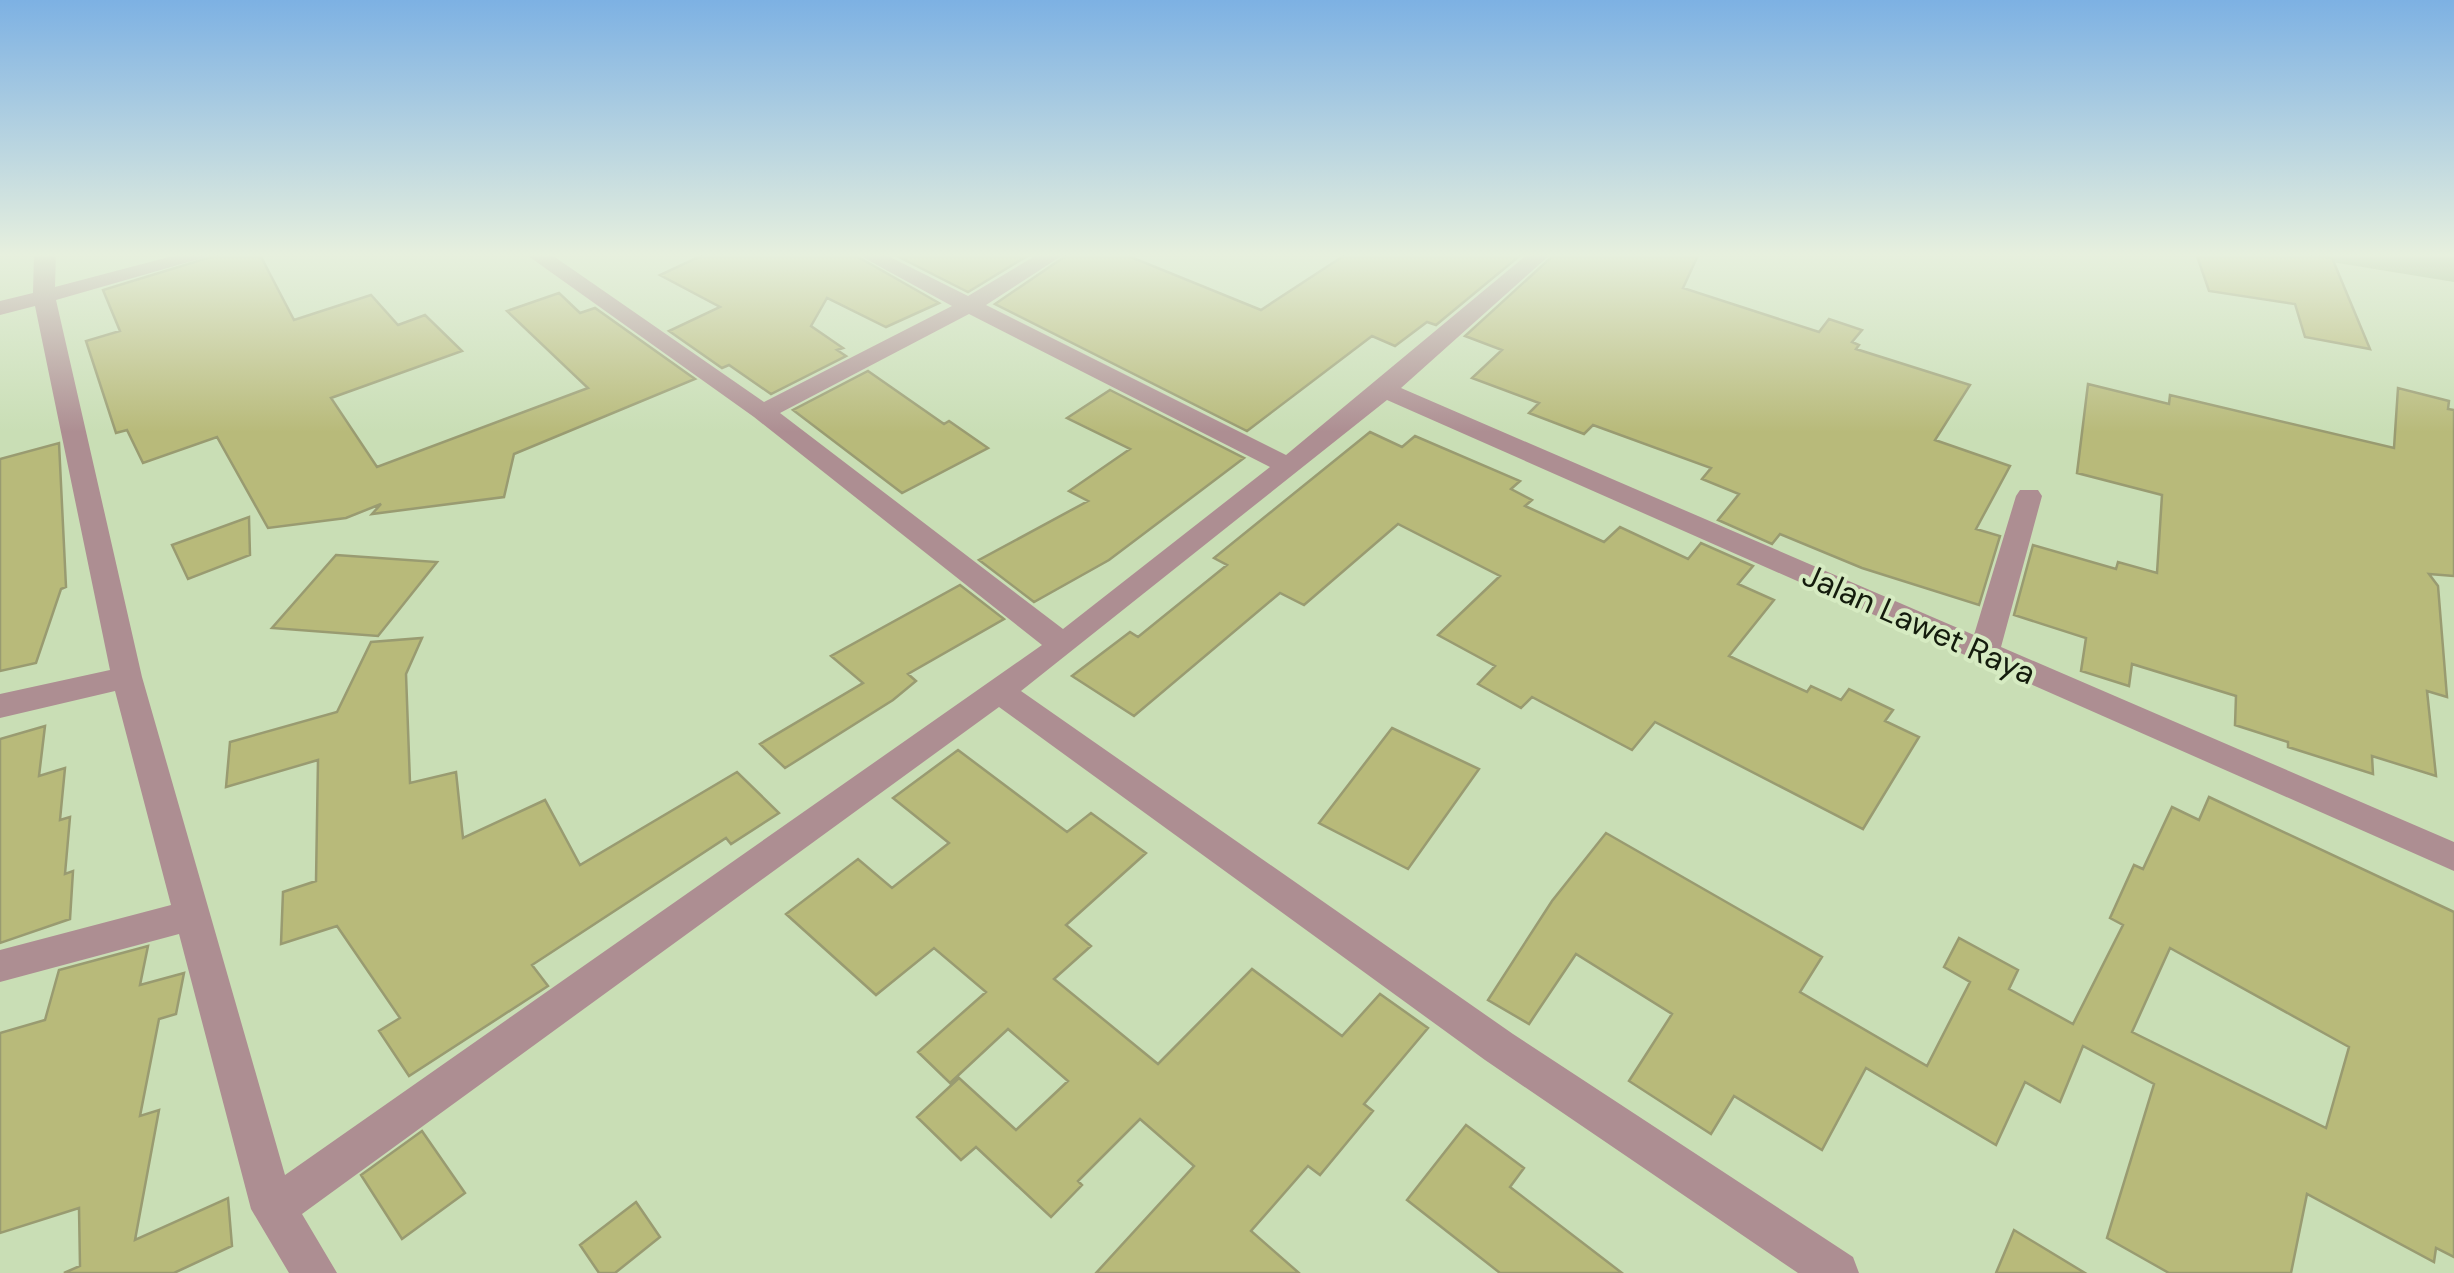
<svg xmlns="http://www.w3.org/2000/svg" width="2454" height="1273" font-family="'DM Sans',sans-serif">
	<rect width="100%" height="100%" fill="#c9deb5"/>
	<path fill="#9bb285" d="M2277,253h177v29z"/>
	<path fill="#b8ba7a" stroke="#999b71" stroke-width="2.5" fill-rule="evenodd" d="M224,253h35l35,67 77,-25 27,30 27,-10 37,36 -131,47 46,69 211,-79 -81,-77 52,-18 21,20 15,-5 100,71 -181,75 -10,43 -132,17 9,-10 -35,14 -78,10 -51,-91 -74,26 -16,-33 -11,3 -30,-92 34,-10 -17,-41z
		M707,253h144l88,50 -53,24 -59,-29 -16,28 32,22 -6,2 9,6 -75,38 -42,-29 -7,3 -53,-37 51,-24 -60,-32z
		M891,253h141l-64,39z
		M1070,253h51l140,57 87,-57h175l-87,72 -9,-3 -32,24 -23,-10 -125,95 -252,-127z
		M1556,253h143l-16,35 136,44 10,-13 33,11 -10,12 7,3 -3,4 114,36 -35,55 75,26 -34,63 24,7 -21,69 -117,-37 -82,-34 -8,10 -54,-24 21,-26 -37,-15 9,-11 -118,-43 -9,9 -55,-21 10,-10 -67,-25 30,-28 -37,-14z
		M2196,253h104l32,5 38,91 -65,-12 -10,-33 -86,-13z
		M868,371l76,53 5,-3 39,27 -86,45 -109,-83z
		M2088,384l81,20 1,-9 224,53 4,-60 51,13 -1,8 6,1v166l-25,-2 9,12 9,111 -20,-6 9,85 -64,-20 1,18 -85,-27v-5l-53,-17 1,-29 -104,-32 -3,22 -48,-15 5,-33 -72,-23 19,-70 83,24 2,-7 39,11 5,-78 -85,-22z
		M1110,390l134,68 -135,102 -75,42 -55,-42 109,-59 -19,-10 61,-42 -63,-31z
		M1370,432l32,15 13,-11 105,45 -9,8 21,11 -7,6 79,36 16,-15 68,32 13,-16 52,23 -15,18 36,16 -45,56 78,36 4,-6 30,14 8,-11 44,21 -8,11 34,16 -56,92 -208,-107 -23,28 -100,-53 -11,11 -43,-24 17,-18 -57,-31 62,-59 -102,-52 -94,81 -24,-12 -146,123 -62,-40 58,-44 8,5 89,-72 -13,-7z
		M59,443l7,144 -5,2 -25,74 -36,8v-212z
		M249,517l1,38 -62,24 -16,-34z
		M336,555l101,7 -59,74 -106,-8z
		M960,585l44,34 -96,55 8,7 -23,19 -108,68 -25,-24 103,-61 -32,-27z
		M422,638l-16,36 4,109 46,-11 7,66 82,-38 35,65 157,-93 42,41 -48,31 -5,-6 -194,127 16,21 -139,90 -30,-45 21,-13 -63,-92 -56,18 2,-52 33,-11 2,-121 -92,27 4,-45 107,-30 34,-70z
		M45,726l-6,50 26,-8 -5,52 10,-3 -5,57 8,-3 -3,48 -70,24v-204z
		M1392,728l87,41 -71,100 -89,-46z
		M958,750l109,82 24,-19 55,40 -80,72 25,21 -37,33 104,85 94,-95 90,67 38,-42 48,34 -64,76 9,7 -53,64 -12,-9 -57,65 48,42h-203l98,-107 -54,-47 -62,62 4,4 -31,32 -75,-70 -15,13 -44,-43 42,-39 57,52 52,-49 -60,-52 -58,54 -32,-31 68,-60 -52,-44 -58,47 -90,-81 72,-55 34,29 57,-45 -56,-45z
		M2209,797l245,115v345l-18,-9 -2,14 -127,-68 -16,79h-122l-62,-35 47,-154 -71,-38 -23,56 -35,-20 -29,63 -130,-77 -44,82 -88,-54 -23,38 -82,-53 43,-67 -96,-60 -47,70 -41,-24 64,-99 54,-68 216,124 -22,35 127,74 43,-84 -26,-15 15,-29 59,32 -9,19 64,35 50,-99 -13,-7 24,-53 9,4 29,-62 27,13zM2170,948l179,99 -23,81 -194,-96z
		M148,946l-8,39 44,-12 -8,41 -17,5 -19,97 19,-6 -24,130 93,-42 4,48 -58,27h-110l16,-7 -1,-58 -79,25v-200l45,-13 14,-50z
		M1466,1125l58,43 -14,19 112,86h-122l-93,-73z
		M422,1131l43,62 -63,46 -41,-64z
		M636,1202l24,35 -45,36h-16l-19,-28z
		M2014,1230l71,43h-89z"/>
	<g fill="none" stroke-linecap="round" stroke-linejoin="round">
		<path fill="#ad8e92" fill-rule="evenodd" d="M34,253h22l-1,34 129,-34h36l-164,47 86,377 143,498 757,-530 -288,-228 -230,-164h25l215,149 188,-96 -97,-53h27l86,43 72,-43h26l-80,52 300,150 243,-202h23l-151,135 573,247 42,-139 4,-6h18l4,6 -41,151 453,195v29l-1067,-471 -366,291 492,343 340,223 6,16h-61l-313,-213 -486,-353 -697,507 35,59h-48l-38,-64 -72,-275 -179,48v-32l171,-45 -56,-214 -115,27v-24l110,-24 -75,-364 -35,9v-14l33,-8zM969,314l301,153 -207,162 -283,-216z"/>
	</g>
	<linearGradient id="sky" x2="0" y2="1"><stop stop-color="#7db1e3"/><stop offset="0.59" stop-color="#e7f0de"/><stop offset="1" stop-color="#e7f0de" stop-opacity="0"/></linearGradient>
	<rect width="2454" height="432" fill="url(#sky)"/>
	<g text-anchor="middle" stroke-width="8" stroke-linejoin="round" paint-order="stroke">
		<g font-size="32" fill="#141c0d" stroke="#d6ebc2">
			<text transform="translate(1919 624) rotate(24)" y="11">Jalan Lawet Raya</text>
		</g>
	</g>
</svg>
